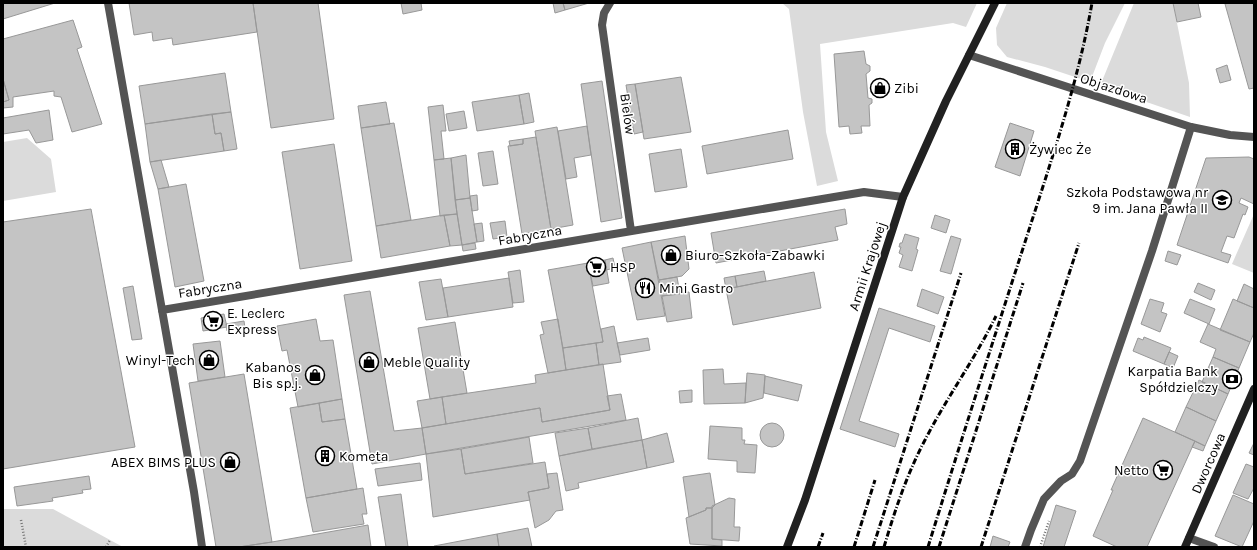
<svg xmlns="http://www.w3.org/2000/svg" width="1257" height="550" font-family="Karla,sans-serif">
	<rect width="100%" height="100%" fill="#fff"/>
	<path fill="#dbdbdb" d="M782,3h195l-11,24 -13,-4 -133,21 6,88 12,49 -21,5 -14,-74 -14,-103z
		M1007,3h118l-20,40 -15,39 -45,-15 -38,-10 -10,-12 -1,-17z
		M1134,3h39l16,80 1,34 -90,-31z
		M27,138l24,21 5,33 -53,9v-59z
		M1254,214v59l-22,-9z
		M3,509h50l70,38h-120z"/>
	<path fill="#c4c4c4" stroke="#989898" d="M3,3h52l-52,16z
		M129,3h124l4,29 -84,13 -1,-7 -19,3 -1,-9 -18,3z
		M253,3h65l16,116 -63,9z
		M401,3h20l1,7 -19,4z
		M553,3h10l2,7 -10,3z
		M563,3h26l-24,7z
		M1173,3h25l3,14 -24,5z
		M1229,3h24l1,3v82l-5,1 -24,-85z
		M73,20l9,27 -5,2 25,75 -30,8 -11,-35 -7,-1v-5l-41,6v10l-10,1v-6l6,-2 -6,-21v-40z
		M864,51l2,13 4,2v5l-4,3 2,24 4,1v4l-3,2 1,21h-9l1,7 -12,1 -1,-8 -10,1 -5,-73z
		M1227,65l4,15 -11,3 -4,-14z
		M225,73l6,39 -86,12 -6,-38z
		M681,77l10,55 -47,7 -9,-55z
		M3,79l6,21 -6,2z
		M602,81l20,137 -21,4 -20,-138z
		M635,84l8,48 -9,2 -8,-49z
		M529,93l5,29 -10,2 -5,-29z
		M519,95l5,29 -47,7 -5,-29z
		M386,102l4,22 -29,4 -3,-22z
		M443,105l3,26h-5l3,28 -10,1 -6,-53z
		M49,110l4,30 -17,3 -7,-13 -26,4v-16z
		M464,111l3,17 -18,3 -3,-17z
		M231,112l6,37 -13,2 -3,-18 -6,1 -3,-20z
		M212,114l3,20 6,-1 3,18 -74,11 -5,-38z
		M394,123l17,97 -35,6 -15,-98z
		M1010,123l24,8 -14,45 -25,-9z
		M587,126l4,29 -17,3 3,19 -11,2 -8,-48z
		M557,127l16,98 -22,4 -16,-98z
		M788,130l5,29 -86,15 -5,-28z
		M536,137l15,92 -29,5 -14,-88 15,-2v-5z
		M523,139v5l-13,2 -1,-5z
		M334,144l18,117 -52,8 -18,-117z
		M681,149l6,38 -32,5 -6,-38z
		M493,151l5,33 -15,2 -5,-33z
		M466,155l4,43 -15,2 -4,-42z
		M1249,157l5,2v45l-13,-6 -2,5 9,4 -3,8 -2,-1 -9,24 -7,-2 -6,16 10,3 -3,8 -51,-18 29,-87z
		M451,158l6,56 -17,2 -6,-56z
		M161,160l8,27 -11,2 -8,-27z
		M186,184l18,97 -29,6 -17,-98z
		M477,195l1,15 -6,1 -2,-15z
		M470,198l7,44 -15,3 -7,-45z
		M91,209l44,238 -132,22v-247z
		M845,209l2,15 -12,3 3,13 -122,23 -5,-30z
		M457,214l5,31 -12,1 -6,-31z
		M444,215l6,31 -69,12 -5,-32z
		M935,215l15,5 -4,13 -15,-5z
		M505,221l2,16 -14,2 -3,-16z
		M482,223l2,18 -7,1 -3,-18z
		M905,234l14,4 -3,11 2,1 -6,21 -13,-4 4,-12 -4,-2 2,-6h-2l1,-4h2z
		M685,236l4,33 -7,7 -23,4 -8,-38z
		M951,236l10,3 -10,35 -11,-3z
		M651,242l14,74 -28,4 -15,-72z
		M475,243l1,6 -13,2 -1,-6z
		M1168,251l13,4 -4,10 -12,-4z
		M613,258l2,10 -9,2 -1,-10z
		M605,260l4,23 -16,3 -5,-23z
		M588,263l15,79 -40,6 -15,-78z
		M520,270l4,32 -11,1 -5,-31z
		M764,271l2,10 -29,6 -2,-11z
		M814,272l7,36 -88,17 -7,-36z
		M735,276l2,11 -11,2 -2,-11z
		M677,277l3,17 -18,2 -3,-16z
		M509,278l4,29 -65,10 -5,-29z
		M441,279l7,38 -22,3 -7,-38z
		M1198,283l17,7 -4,10 -17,-8z
		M1244,284l10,5v19l-17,-7z
		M133,286l9,53 -10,1 -9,-52z
		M922,289l22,8 -6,17 -21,-8z
		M370,291l24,140 28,-3 4,26 -54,10 -28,-169z
		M689,292l3,26 -25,4 -5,-26z
		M1150,299l14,4 -3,9 6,2 -7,18 -19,-8z
		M1190,299l25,10 -6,15 -25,-11z
		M1233,299l21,9v25l-4,9 -30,-12z
		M879,308l56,18 -5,16 -41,-14 -30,93 40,13 -4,13 -55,-18z
		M224,314l3,13 -24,4 -2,-13z
		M316,319l4,22 13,-1 9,59 -44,8 -11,-57 -5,1 -5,-25z
		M558,319l8,51 -18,3 -8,-38 4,-1 -3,-12z
		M244,321l1,7 -18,3 -1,-7z
		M455,322l12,71 -37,6 -12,-71z
		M1208,324l42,18 -11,26 -26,-11 3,-8 -16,-7z
		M614,326l7,36 -22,3 -3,-22 7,-1 -2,-13z
		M1144,337l27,11 -7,16 -31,-13 5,-13 5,2z
		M648,338l2,12 -30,5 -3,-12z
		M220,341l5,36 -27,4 -5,-37z
		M596,343l3,22 -33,5 -3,-22z
		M1169,352l9,4 -5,12 -9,-4z
		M1213,357l26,11 -11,26 -26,-12z
		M603,364l7,46 -68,12 -2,-14 -94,16 -4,-27 94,-14 -1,-8z
		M723,369l1,15 22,-1 -1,20 -41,1 -1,-34z
		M747,373l18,2v1l-2,22 -18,5z
		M244,374l28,168 -33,5h-23l-27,-164z
		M765,376l37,9 -4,16 -34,-8z
		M1199,380l29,14 -12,27 -30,-14z
		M692,390v12l-12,1 -1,-12z
		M621,394l5,26 -200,34 -4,-26 118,-20 2,14 68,-12 -3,-14z
		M442,397l4,27 -24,4 -5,-27z
		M342,399l3,20 -23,3 -3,-19z
		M319,403l3,19 23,-3 12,70 -51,9 -16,-90z
		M1186,407l30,14 -11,25 -30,-14z
		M638,418l4,22 -50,9 -4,-21z
		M1143,418l52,23 -48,106h-30l-24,-11 20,-46h-2z
		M760 435a12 12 0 1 1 24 0a12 12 0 1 1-24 0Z
		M710,426l32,2v12h3l-1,4 13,1 -2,28 -18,-1v-11l-29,-2z
		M588,428l4,21 -33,7 -4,-23z
		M667,433l7,29 -27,6 -5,-28z
		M529,437l4,26 -68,11 -4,-25z
		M642,440l5,28 -69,15 1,5 -13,3 -7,-35z
		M1195,441l10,5 -2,5 -11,-4z
		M1254,443v12l-5,-2z
		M461,449l4,25 80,-12 4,26 -21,4 2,8 -97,17 -7,-63z
		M420,463l2,17 -44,6 -3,-17z
		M1246,464l8,3v21l-6,11 -15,-6z
		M557,473l6,37 -7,1 -7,9 -14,8 -7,-36 21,-4 -2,-14z
		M710,473l5,32 -3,3h-6v2l-17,7 -6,-40z
		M89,476l2,13 -9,1 1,3 -31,5 1,3 -36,5 -3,-19z
		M363,488l4,26h-5l2,10 -51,8 -7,-34z
		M401,494l7,53h-22l-8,-50z
		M1233,495l21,9v17l-12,26 -27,-11z
		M729,498l6,1 -1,28h6l-1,14 -27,-2v-33z
		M1056,505l20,6 -12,36h-21z
		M706,508h6v31l10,1v6l-32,-2 -4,-26 20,-8z
		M368,525l3,22h-132l33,-5z
		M528,528l4,19h-33l-2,-13z
		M497,534l2,13h-65v-1z
		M993,536l17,6 -2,5h-18z"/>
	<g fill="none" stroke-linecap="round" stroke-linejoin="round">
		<path stroke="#767676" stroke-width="2.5" stroke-dasharray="1 2" stroke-linecap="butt" d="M21,520l5,27
			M106,547l4,-7
			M1040,547l9,-26"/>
		<path stroke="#545454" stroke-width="8" d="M108,3l54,307
			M1025,547l6,-17 13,-31 17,-18 11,-7 8,-13 72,-210 39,-124"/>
		<path stroke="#545454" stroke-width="8" d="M610,3l-6,10 -2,12 29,206
			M969,55l222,72 39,8 24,2
			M1189,538l25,9
			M202,547l-8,-55 -32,-182 702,-118 39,5"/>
		<path stroke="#212121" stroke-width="8" d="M787,547l18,-47 98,-303 43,-96 49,-98
			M1185,547l69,-158"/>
		<path stroke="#000" stroke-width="3" stroke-dasharray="6 2 1 2" stroke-linecap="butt" d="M818,547l5,-14
			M854,547l21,-67
			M873,547l88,-274
			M884,547c11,-37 23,-73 41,-107 22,-43 50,-81 71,-124
			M928,547c32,-103 65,-206 98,-308 25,-78 52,-156 66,-236
			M939,547l84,-264
			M981,547l98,-304"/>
	</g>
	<defs>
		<g id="shop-ring" transform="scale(1)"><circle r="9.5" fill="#fff" stroke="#000" stroke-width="1.5"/><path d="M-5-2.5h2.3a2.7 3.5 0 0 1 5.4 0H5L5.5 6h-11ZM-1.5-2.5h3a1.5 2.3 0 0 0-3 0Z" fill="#000"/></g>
		<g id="building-ring" transform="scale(1)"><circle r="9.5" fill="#fff" stroke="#000" stroke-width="1.5"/><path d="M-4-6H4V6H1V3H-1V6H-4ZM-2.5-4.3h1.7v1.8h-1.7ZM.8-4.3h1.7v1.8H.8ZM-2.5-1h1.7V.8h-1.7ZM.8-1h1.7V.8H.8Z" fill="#000"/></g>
		<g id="school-ring" transform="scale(1)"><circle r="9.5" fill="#fff" stroke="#000" stroke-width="1.5"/><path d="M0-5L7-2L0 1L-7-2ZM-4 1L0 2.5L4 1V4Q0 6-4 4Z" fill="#000"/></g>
		<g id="supermarket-ring" transform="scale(1)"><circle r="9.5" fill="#fff" stroke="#000" stroke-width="1.5"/><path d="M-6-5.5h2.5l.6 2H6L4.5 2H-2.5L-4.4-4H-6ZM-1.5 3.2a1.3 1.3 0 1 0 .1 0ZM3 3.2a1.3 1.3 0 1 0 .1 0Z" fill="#000"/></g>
		<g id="restaurant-ring" transform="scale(1)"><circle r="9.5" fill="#fff" stroke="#000" stroke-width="1.5"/><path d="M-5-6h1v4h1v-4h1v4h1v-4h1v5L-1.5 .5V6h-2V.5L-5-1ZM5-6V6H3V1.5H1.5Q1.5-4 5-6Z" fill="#000"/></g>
		<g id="bank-ring" transform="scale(1)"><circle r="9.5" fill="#fff" stroke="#000" stroke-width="1.5"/><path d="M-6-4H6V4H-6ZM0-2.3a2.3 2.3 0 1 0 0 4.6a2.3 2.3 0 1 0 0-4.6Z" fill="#000"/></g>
	</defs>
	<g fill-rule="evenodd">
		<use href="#shop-ring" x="880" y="88"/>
		<use href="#building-ring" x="1015" y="149"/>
		<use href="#school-ring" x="1222" y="200"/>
		<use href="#shop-ring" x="671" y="255"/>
		<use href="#supermarket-ring" x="596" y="267"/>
		<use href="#restaurant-ring" x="645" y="288"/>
		<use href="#supermarket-ring" x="213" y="321"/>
		<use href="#shop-ring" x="209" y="360"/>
		<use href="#shop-ring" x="369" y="362"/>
		<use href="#shop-ring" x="315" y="375"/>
		<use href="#bank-ring" x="1232" y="379"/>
		<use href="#building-ring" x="325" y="456"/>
		<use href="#shop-ring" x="230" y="462"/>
		<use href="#supermarket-ring" x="1163" y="470"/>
	</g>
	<g text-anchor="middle" stroke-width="3" stroke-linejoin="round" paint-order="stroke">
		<g font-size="14" fill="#000" stroke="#fff" text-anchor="start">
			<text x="894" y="93">Zibi</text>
			<text x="1029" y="154">Żywiec Że</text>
			<text x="1208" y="197" text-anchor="end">Szkoła Podstawowa nr<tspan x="1208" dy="16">9 im. Jana Pawła II</tspan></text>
			<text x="685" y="260">Biuro-Szkoła-Zabawki</text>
			<text x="610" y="272">HSP</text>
			<text x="659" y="293">Mini Gastro</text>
			<text x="227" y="318">E. Leclerc<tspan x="227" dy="16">Express</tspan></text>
			<text x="195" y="365" text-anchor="end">Winyl-Tech</text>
			<text x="383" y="367">Meble Quality</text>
			<text x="301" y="372" text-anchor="end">Kabanos<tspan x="301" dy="16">Bis sp.j.</tspan></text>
			<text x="1218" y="376" text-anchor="end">Karpatia Bank<tspan x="1218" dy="16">Spółdzielczy</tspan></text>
			<text x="339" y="461">Kometa</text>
			<text x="216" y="467" text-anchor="end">ABEX BIMS PLUS</text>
			<text x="1149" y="475" text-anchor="end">Netto</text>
		</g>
		<g font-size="14" fill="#000" stroke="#fff">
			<text transform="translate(1114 88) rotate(18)" y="5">Objazdowa</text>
			<text transform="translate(628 114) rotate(82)" y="5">Bielów</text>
			<text transform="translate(530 235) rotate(-10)" y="5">Fabryczna</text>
			<text transform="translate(867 266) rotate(-72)" y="5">Armii Krajowej</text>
			<text transform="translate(210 288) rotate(-9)" y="5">Fabryczna</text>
			<text transform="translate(1208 463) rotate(-66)" y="5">Dworcowa</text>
		</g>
	</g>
	<rect width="1257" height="550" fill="none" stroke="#000000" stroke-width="8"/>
</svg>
